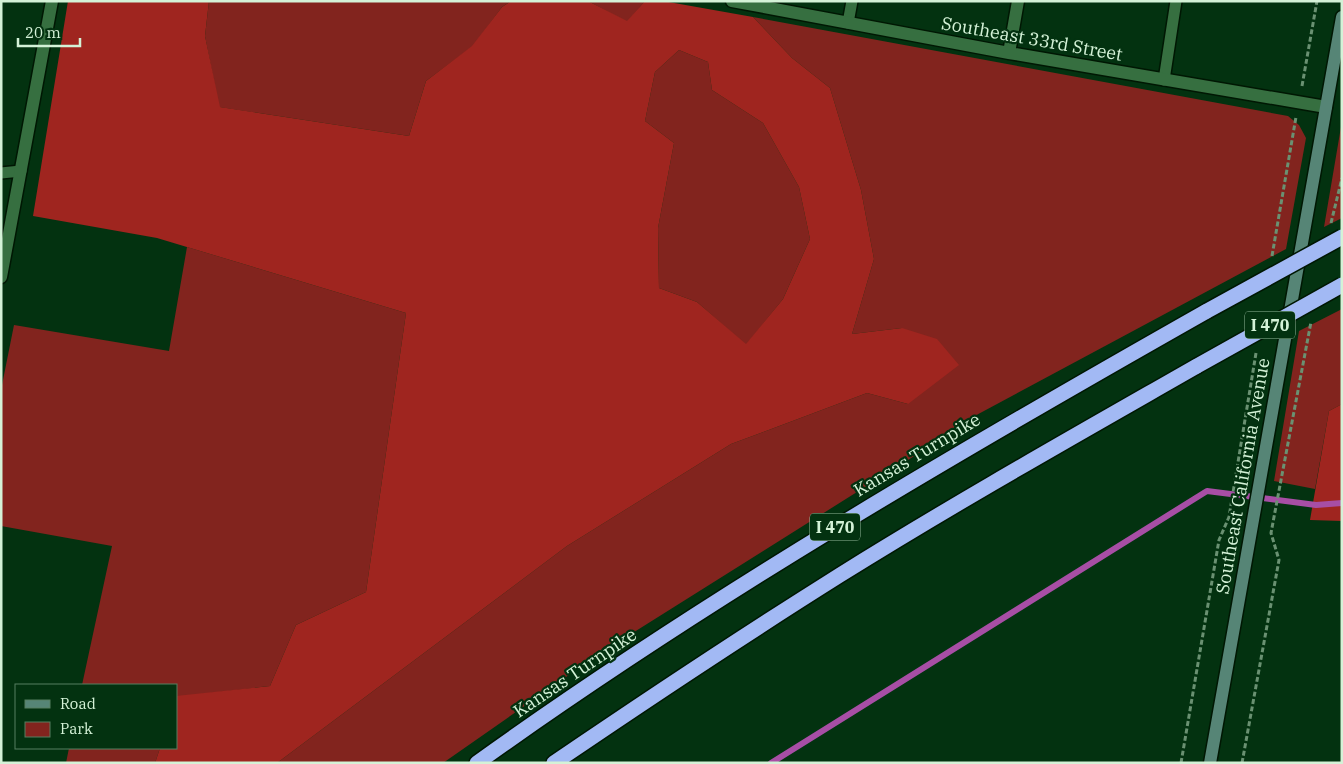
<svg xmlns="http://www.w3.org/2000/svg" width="1343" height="764" font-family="'IBM Plex Serif',serif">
	<rect width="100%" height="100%" fill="#033210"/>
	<path fill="#82241e" d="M209,1h302l-9,6 -29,39 -47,35 -17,55 -190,-29 -14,-71z
		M588,1h57l-18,21z
		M753,17l535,99 11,9 7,13 -20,111 -330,177 -21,17 -339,213 -153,107h-166l290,-217 164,-102 136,-51 41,11 -6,-76 -50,6 22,-75 -13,-69 -31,-102 -38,-30z
		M679,50l29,12 4,28 51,33 36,64 11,52 -27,60 -37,46 -49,-43 -38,-14 -1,-60 16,-85 -29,-22 10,-49z
		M1342,121v97l-18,9z
		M187,247l219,66 -40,279 -70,33 -26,61 -94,11v-12h-94l30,-139 -111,-20v-136l13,-65 155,26z
		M1342,309v95l-13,7 -14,78 -41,-8 25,-150z
		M69,748h91l-5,15h-89z"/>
	<path fill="#9f251f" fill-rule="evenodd" d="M68,1h141l-4,35 15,71 189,29 17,-55 46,-35 30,-39 9,-6h77l39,20 18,-20h18l90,16 39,41 38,30 31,102 13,69 -22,75 50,-6 35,11 22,26 -51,39 -41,-11 -136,51 -164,102 -290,217h-122l5,-15h16v-52l94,-10 26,-61 70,-33 40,-279 -249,-75 -124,-22zM679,50l29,12 4,28 51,33 36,64 11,52 -27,60 -37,45 -49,-42 -38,-14 -1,-60 16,-85 -29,-22 10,-49z
		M1342,404v117l-32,-1 19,-109z"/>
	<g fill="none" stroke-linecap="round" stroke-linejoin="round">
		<path stroke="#a74ea5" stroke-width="6" d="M771,763l436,-272 109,14 26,-2"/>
		<g stroke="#001703" stroke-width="14">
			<path id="lane" d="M848,23l4,-22
				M1164,80l12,-79
				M1,173l20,-2"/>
		</g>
		<g stroke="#001703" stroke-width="15">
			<path id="street" d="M732,1l277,52 317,54
				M1009,53l9,-52
				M1,277l51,-276"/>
		</g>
		<g stroke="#001703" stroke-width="15">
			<path id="secondary" d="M1210,763l132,-746"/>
		</g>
		<g stroke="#001703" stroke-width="18">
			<path id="highway" d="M477,763c233,-167 481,-311 730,-452
				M554,763c94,-64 189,-127 286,-188 117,-73 238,-141 357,-209"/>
		</g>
		<path stroke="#6a9172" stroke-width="3" stroke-dasharray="5 2.5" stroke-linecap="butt" d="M1302,86l15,-85
			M1331,223l11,-45
			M1272,256l24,-139
			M1181,763l38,-223 10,-23 27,-164
			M1242,763l37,-203 -8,-27 3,-16 37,-195"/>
		<use href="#lane" stroke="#366f40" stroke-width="11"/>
		<use href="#street" stroke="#366f40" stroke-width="12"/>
		<use href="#secondary" stroke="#568576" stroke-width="12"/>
		<use href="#highway" stroke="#a2b9f4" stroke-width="15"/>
		<g stroke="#001703" stroke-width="18" stroke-linecap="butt">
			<path id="highway-bridge" d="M1207,311l135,-74
				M1197,366l145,-81"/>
		</g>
		<use href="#highway-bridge" stroke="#a2b9f4" stroke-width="15"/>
	</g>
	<g text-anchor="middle" stroke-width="4.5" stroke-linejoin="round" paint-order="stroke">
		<g fill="#033210" stroke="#95b89b" stroke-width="1">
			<rect x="1245" y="311.5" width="50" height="27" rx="4"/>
			<rect x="810" y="513.5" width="50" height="27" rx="4"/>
		</g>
		<g font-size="16" font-weight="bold" fill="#d4f2d7">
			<text x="1270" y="331">I 470</text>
			<text x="835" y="533">I 470</text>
		</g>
		<g font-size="18" fill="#d4f2d7" stroke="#033210">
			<text transform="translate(1032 39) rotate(10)" y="6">Southeast 33rd Street</text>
			<text transform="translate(917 455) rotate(-31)" y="6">Kansas Turnpike</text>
			<text transform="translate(1243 476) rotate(-80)" y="6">Southeast California Avenue</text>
			<text transform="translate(575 673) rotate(-34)" y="6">Kansas Turnpike</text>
		</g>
	</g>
	<rect width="1343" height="764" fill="none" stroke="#d4f2d7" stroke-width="5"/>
	<rect x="15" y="684" width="162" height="65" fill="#033210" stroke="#577f60"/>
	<rect x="25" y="700" width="25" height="8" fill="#568576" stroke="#577f60"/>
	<text x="60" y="709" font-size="15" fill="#d4f2d7">Road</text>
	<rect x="25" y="722" width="25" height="15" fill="#82241e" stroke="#577f60"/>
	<text x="60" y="734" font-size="15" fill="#d4f2d7">Park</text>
	<path d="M18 38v8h62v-8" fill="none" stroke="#d4f2d7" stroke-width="2.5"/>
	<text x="25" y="38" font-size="15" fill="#d4f2d7" stroke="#033210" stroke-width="4" paint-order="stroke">20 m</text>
</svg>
